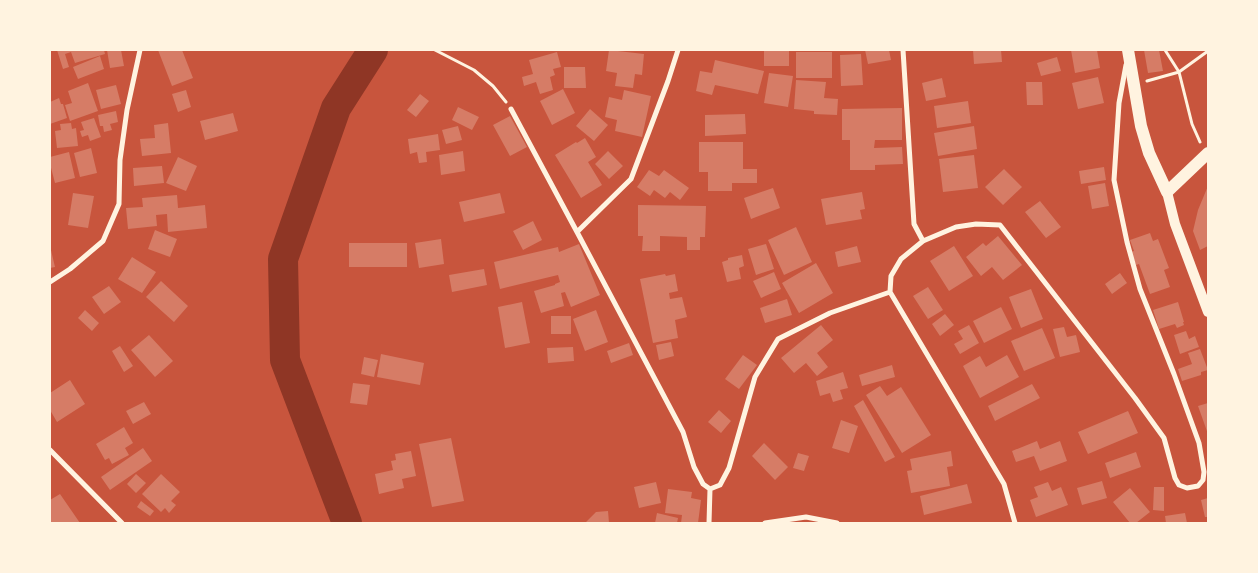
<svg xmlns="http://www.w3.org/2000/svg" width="1258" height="573" font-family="Ubuntu,sans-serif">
	<rect width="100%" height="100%" fill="#c8553d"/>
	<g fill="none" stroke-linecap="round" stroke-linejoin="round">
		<path stroke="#8f3625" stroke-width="30" d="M347,523l-62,-163 -2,-101 53,-151 37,-58"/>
	</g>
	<path fill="#d67c66" d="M57,50h47l1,4 -30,9 -4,-11 -6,2 4,13 -6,2z
		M107,50h14l3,16 -14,2z
		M158,50h24l11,28 -21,8z
		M609,50l35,4 -2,21 -7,-1 -2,14 -18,-2 2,-13 -11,-2z
		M764,50h25v16h-25z
		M865,50h24l2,10 -23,4z
		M973,50h28l1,12 -28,2z
		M1071,50h26l3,18 -25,5z
		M1144,50h15l4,21 -15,2z
		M557,52l4,15 -8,2 2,6 -5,2 3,13 -13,4 -4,-12 -12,4 -2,-9 11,-3 -4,-14z
		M796,52h36v26h-36z
		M861,54l2,31 -22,1 -1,-31z
		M100,56l4,13 -26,10 -5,-12z
		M1057,57l4,14 -20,5 -4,-13z
		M715,60l49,11 -6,23 -43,-9 -3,10 -16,-4 4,-20 12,2z
		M564,67h21l1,21h-22z
		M769,73l24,3 -5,31 -24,-4z
		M1098,77l6,26 -26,6 -6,-26z
		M942,78l4,19 -20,4 -4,-18z
		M796,80l30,2 -2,16 14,1 -1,16 -23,-1v-3l-20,-2z
		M1026,82h16l1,23h-16z
		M88,83l10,28 -28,10 -5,-16 7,-2 -4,-12z
		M116,85l5,19 -20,5 -5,-19z
		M563,89l12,24 -23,12 -12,-24z
		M186,90l5,17 -13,5 -6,-18z
		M624,90l27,6 -9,41 -27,-6 2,-11 -12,-3 4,-20 13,3z
		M420,94l9,7 -13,16 -9,-7z
		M59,98l2,6h2l4,14 -17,6v-22z
		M968,101l3,22 -34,5 -3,-22z
		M458,107l21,10 -7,13 -20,-10z
		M902,108v32h-27l-1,8 28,-1 1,17 -28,1v5h-25v-30h-8v-31z
		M590,109l18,16 -14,16 -18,-15z
		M116,111l2,11 -8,2 2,6 -8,2 -1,-6h-3l-2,-11z
		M233,113l5,18 -33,9 -5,-19z
		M745,114l1,20 -41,2v-21z
		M510,116l17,31 -17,9 -17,-31z
		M94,118l7,19 -11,4 -2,-6 -6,2 -2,-6 4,-1 -3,-8z
		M71,123l1,6 4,-1 2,18 -21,2 -2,-17 6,-1 -1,-6z
		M168,123l3,30 -29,3 -2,-17 15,-1 -1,-13z
		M458,126l4,14 -16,4 -4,-14z
		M974,126l3,23 -39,7 -4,-23z
		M438,134l2,16 -14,2 1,10 -8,1 -2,-11 -7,2 -2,-15z
		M585,138l11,19 -8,5 14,23 -21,13 -26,-43 21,-13 1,1z
		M699,142h44v27h14v14h-25v8h-24v-19h-9z
		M91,148l6,25 -17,4 -6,-24z
		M463,151l2,20 -24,4 -2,-20z
		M608,151l15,15 -14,13 -14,-15z
		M69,152l6,26 -20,5 -5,-19v-7z
		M974,155l4,33 -35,4 -4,-33z
		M178,157l19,9 -11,25 -20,-8z
		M162,166l2,17 -30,3 -1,-18z
		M1104,167l2,13 -25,4 -2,-13z
		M1004,169l18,18 -19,18 -18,-18z
		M649,170l10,6 5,-6 25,18 -9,12 -10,-8 -5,6 -11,-8 -4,6 -13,-9z
		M1105,183l4,23 -17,3 -4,-23z
		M1208,186v60l-8,4 -7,-19 5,-21z
		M773,188l7,20 -29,11 -7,-21z
		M862,192l3,17 -5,1 2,9 -36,6 -5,-26z
		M73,193l21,3 -6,32 -20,-3z
		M500,193l5,20 -41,9 -5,-20z
		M177,195l1,13 27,-3 2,23 -39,4 -1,-18 -11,1 1,11 -29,3 -2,-21 17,-1 -1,-9z
		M1040,201l21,26 -15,11 -21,-26z
		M638,205l68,1 -1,31h-5v13h-13v-13l-27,-1v15h-18l1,-15h-5z
		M533,221l9,19 -19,10 -10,-19z
		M796,227l16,35 -28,13 -16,-35z
		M155,230l22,9 -7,18 -22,-8z
		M1150,233l3,8 5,-2 11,29 -5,2 6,17 -20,7 -11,-30 -3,1 -5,-13 3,-1 -4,-11z
		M998,236l24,29 -19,15 -11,-13 -11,9 -15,-19 17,-14 3,3z
		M441,239l3,25 -25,4 -4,-25z
		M349,243h58v24h-58z
		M579,244l21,51 -29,12 -6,-15 -4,1 3,13 -23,7 -7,-22 21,-6v-1l5,-2 -2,-7 -58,14 -6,-27 64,-15 1,5z
		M766,244l8,25 -18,6 -8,-26z
		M50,246l5,21 -5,1z
		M857,246l4,16 -23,5 -3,-15z
		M954,246l19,30 -24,15 -19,-30z
		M742,255l2,11 -5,2 2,11 -14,3 -5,-20 6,-2v-2z
		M132,257l24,15 -14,21 -24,-14z
		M816,263l17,30 -34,20 -17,-30z
		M484,269l3,16 -35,7 -3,-17z
		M774,272l7,17 -20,9 -8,-17z
		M1120,273l7,10 -15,11 -7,-10z
		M665,274l1,2 9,-2 3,17 -9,2 1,6 12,-2 5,20 -12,3 3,18 -25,5 -13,-64z
		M161,281l27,25 -14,16 -28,-25z
		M109,286l12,16 -17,12 -12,-17z
		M928,287l15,23 -15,9 -15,-23z
		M1031,289l12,30 -22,9 -12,-31z
		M787,299l5,16 -27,8 -5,-15z
		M522,302l8,41 -25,5 -7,-41z
		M1178,302l6,20h-1l1,3 -7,3 -2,-4 -16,5 -6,-19z
		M1001,307l11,22 -28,14 -11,-22z
		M85,310l14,13 -7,8 -14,-13z
		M596,310l12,32 -23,9 -12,-32z
		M945,314l9,11 -14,11 -8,-12z
		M551,316h20v18h-20z
		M821,325l12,15 -16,13 11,14 -11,9 -11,-13 -12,10 -13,-15z
		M969,325l10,18 -19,11 -6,-10 9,-5 -5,-8z
		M1064,327l3,10 9,-2 4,17 -20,5 -7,-28z
		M1042,328l13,30 -31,13 -13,-30z
		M1186,331l3,8 6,-3 4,11 -19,7 -6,-19z
		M149,335l24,26 -18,16 -24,-27z
		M671,342l3,14 -15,4 -3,-15z
		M629,343l4,12 -22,8 -4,-12z
		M120,346l13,20 -9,6 -12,-21z
		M573,347l1,14 -26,2 -1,-15z
		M1200,349l8,21 -7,2v3l-19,6 -4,-12 14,-5 -4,-11z
		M381,354l43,9 -4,22 -43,-8z
		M743,355l14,10 -18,24 -14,-10z
		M1007,355l12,22 -39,21 -17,-32 17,-10 6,11z
		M364,357l14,3 -4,17 -13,-3z
		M892,365l3,12 -33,9 -3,-11z
		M843,372l5,16 -8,2 3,9 -10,3 -3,-9 -10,3 -4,-15z
		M70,380l15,24 -28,18 -7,-12v-17z
		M353,383l17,2 -3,20 -17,-2z
		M1032,384l8,14 -45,23 -7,-15z
		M880,386l7,10 14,-9 30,48 -29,18 -36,-58z
		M863,400l32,57 -10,5 -31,-56z
		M144,402l7,12 -18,10 -7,-13z
		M1208,403v31l-10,-28z
		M719,410l12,11 -10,12 -13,-11z
		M1128,411l10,22 -50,21 -10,-22z
		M841,420l17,6 -9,27 -17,-5z
		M124,427l9,16 -8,5 4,7 -17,9 -3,-6 -4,2 -9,-16z
		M451,438l13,63 -32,6 -13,-63z
		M1037,441l3,8 20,-8 7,20 -27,10 -6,-15 -18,6 -4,-11z
		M764,443l24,24 -13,13 -23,-24z
		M143,448l9,13 -42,29 -9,-13z
		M411,451l5,25 -14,3 2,9 -25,6 -4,-20 18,-4 -2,-9 5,-1 -1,-6z
		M951,451l2,15 -6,1 3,19 -39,7 -4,-22 5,-1 -2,-11z
		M1136,452l5,15 -31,11 -5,-15z
		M798,453l11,3 -5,15 -11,-3z
		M136,474l10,9 -10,10 -9,-9z
		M161,474l19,18 -9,9 5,4 -7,8 -4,-5 -4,4 -19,-18z
		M1102,481l5,17 -25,7 -5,-17z
		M656,482l5,21 -22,5 -5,-21z
		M1048,482l4,9 9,-4 7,18 -32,12 -6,-17 8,-3 -4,-10z
		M967,484l5,19 -48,12 -4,-19z
		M1154,487h10v24l-11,-1z
		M1130,488l20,24 -14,11h-6l-17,-21z
		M668,489l24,3 -1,6 10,2 -3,23h-17l1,-8 -17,-2z
		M60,494l20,29h-30v-23z
		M1208,498v19h-3l-4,-17z
		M141,501l13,10 -4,5 -13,-9z
		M608,511l1,12h-24l11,-11z
		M657,513l21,5 -1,5h-22z
		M1185,513l2,10h-21l-1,-7z"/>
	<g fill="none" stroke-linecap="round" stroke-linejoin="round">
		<path stroke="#fff3e0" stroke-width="3" d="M435,50l39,20 19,16 13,16
			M1165,50l14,22 13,52 8,18
			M1147,81l32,-9 29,-21"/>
		<path stroke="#fff3e0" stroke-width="5" d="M903,50l11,174 9,17 33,-14 20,-3 24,1 135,173 29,40 11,40 4,7 8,3 11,-2 5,-6 1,-8 -5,-29 -25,-69 -34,-85 -13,-47 -13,-62 5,-77 7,-38
			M511,109l66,123 106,200 11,35 9,17 7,5 10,-4 9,-17 26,-91 23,-38 52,-26 60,-21 1,-16 10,-17 22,-18
			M577,232l54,-53 37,-98 10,-31
			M50,282l20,-13 33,-28 16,-37 1,-44 7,-50 13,-60
			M890,292l114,192 11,39
			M50,450l72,73
			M709,523l1,-34
			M765,523l41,-6 31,6"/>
		<path stroke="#fff3e0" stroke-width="10" d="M1167,192l8,32 33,88"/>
		<path stroke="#fff3e0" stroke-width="12" d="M1128,50l13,76 8,27 18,39 41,-39"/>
	</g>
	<rect width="1258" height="573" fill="none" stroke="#fff3e0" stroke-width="102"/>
</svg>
